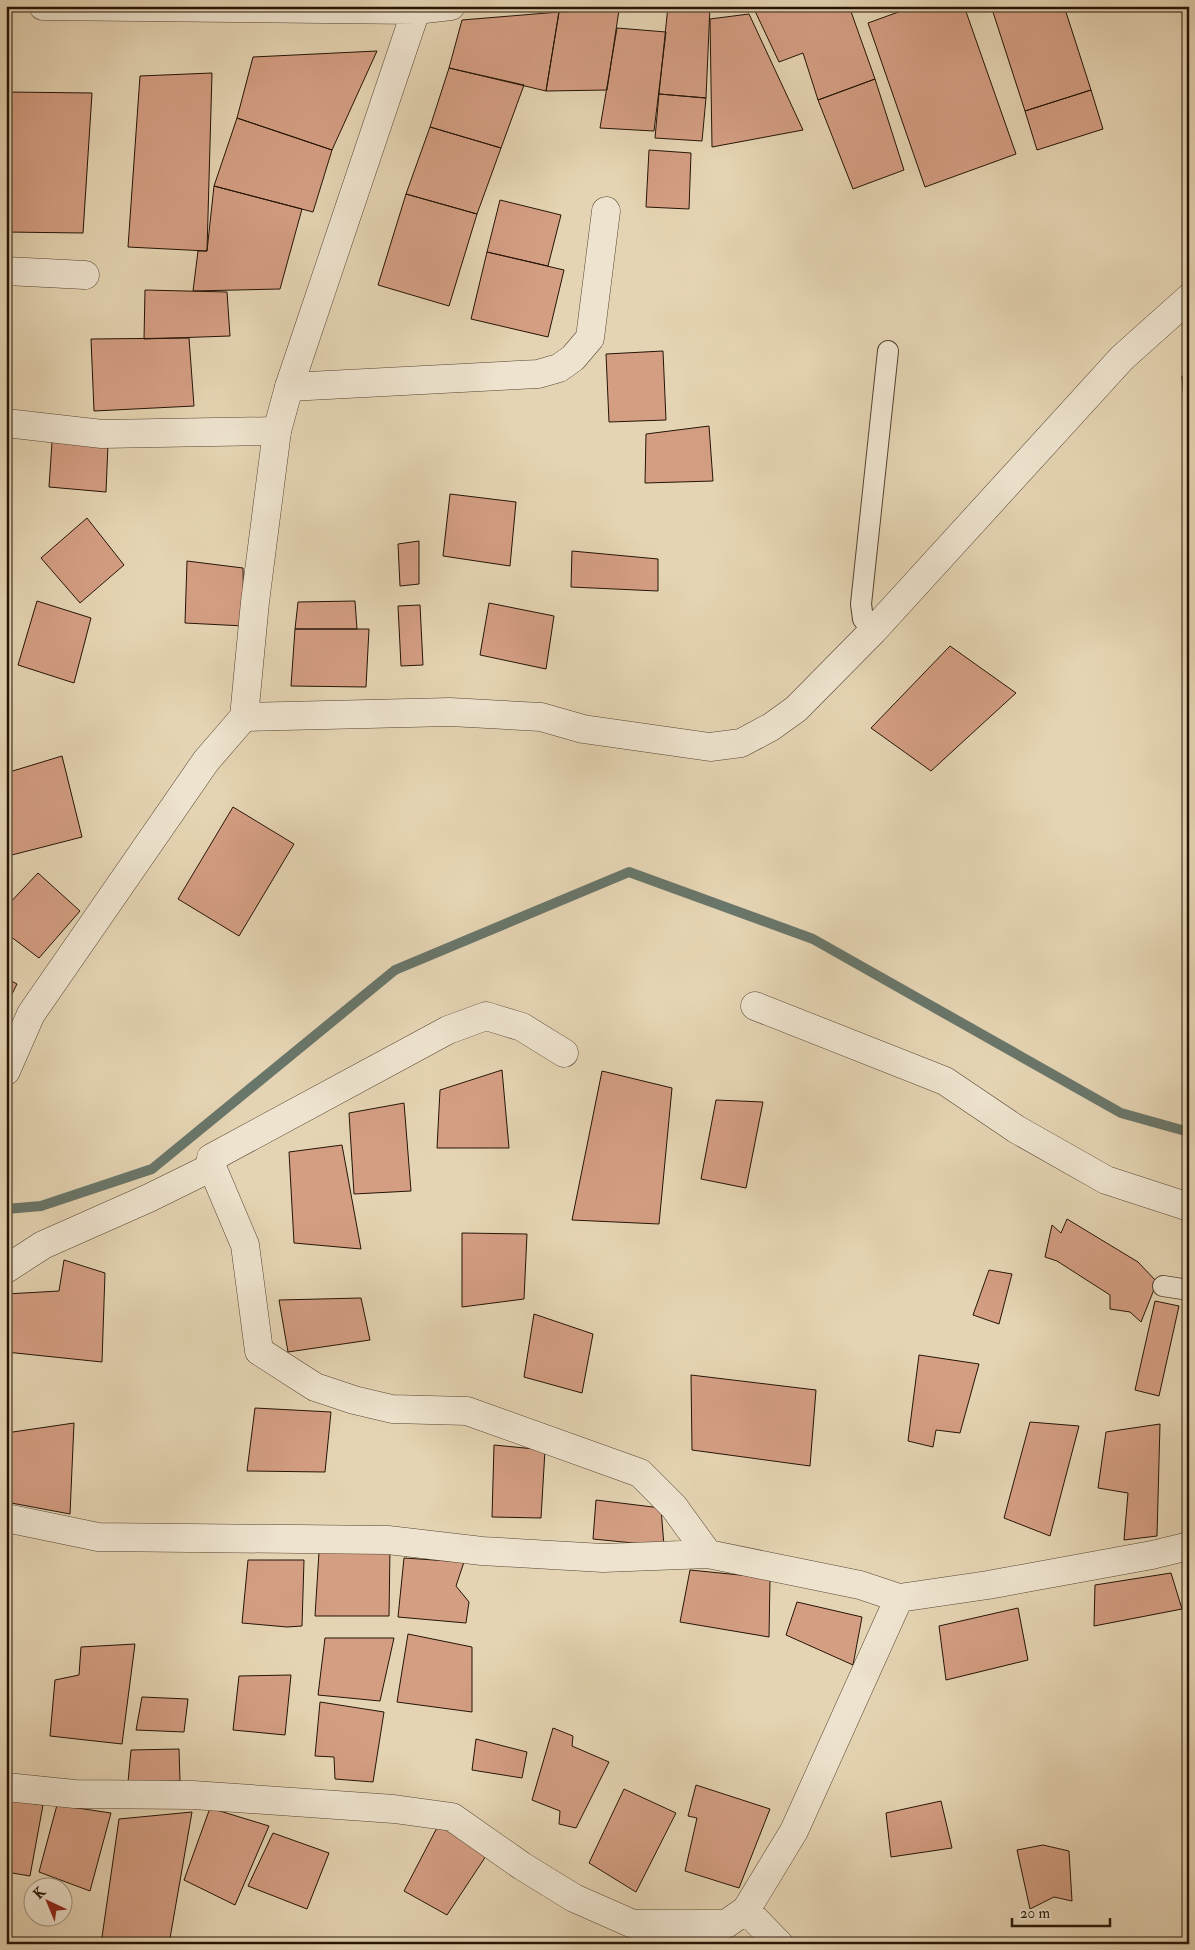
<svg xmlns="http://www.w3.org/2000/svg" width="1195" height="1950" font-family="'IM FELL Double Pica',serif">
	<rect width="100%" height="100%" fill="#e5d4b3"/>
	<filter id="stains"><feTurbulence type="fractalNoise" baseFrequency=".004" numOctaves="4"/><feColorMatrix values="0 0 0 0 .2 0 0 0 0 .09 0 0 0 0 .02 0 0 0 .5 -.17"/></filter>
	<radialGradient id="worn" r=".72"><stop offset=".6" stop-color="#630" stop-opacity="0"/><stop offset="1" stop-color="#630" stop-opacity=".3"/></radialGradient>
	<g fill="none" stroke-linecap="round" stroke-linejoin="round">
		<path stroke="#69766a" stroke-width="10" d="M6,1209l35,-3 111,-37 243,-199 234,-98 184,67 308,174 68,19"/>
	</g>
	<path fill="#d49e83" stroke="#251406" d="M668,6h42l-4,92 -47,-4z
		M771,6h78l26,73 -57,21 -15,-47 -24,9 -24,-51z
		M915,6h49l52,148 -91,33 -57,-164z
		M983,6h19l-17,6z
		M1002,6h62l27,84 -66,21 -33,-102z
		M619,10l-12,80 -61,1 13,-79z
		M559,12l-13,79 -97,-23 13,-48z
		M749,14l54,116 -91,17 -2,-128z
		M617,28l49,4 -12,99 -54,-3z
		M377,51l-45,99 -95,-32 16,-61z
		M449,68l75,17 -23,63 -71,-21z
		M212,73l-5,178 -79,-4 12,-171z
		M875,79l29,91 -51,19 -35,-89z
		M1091,90l12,39 -66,21 -12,-39z
		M6,92l86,1 -9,140 -77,-1z
		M659,94l47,4 -4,43 -47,-3z
		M237,118l95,32 -19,62 -99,-26z
		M430,127l71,21 -24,66 -71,-20z
		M649,150l42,3 -2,56 -43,-2z
		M214,186l88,23 -22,80 -87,2 5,-40h9z
		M406,194l71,20 -28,92 -71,-21z
		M500,200l61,15 -13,51 -61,-14z
		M487,252l77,18 -16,67 -77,-18z
		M145,290l82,2 3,44 -86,3z
		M189,338l5,68 -100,5 -3,-72z
		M663,351l3,69 -57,2 -3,-68z
		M1189,375v88l-7,-87z
		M709,426l4,55 -68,2 1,-49z
		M52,442l56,2 -2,48 -57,-5z
		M450,494l66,8 -6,64 -67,-10z
		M87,518l37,47 -44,38 -39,-45z
		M419,541v43l-19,2 -2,-42z
		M572,551l86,8v32l-87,-4z
		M187,561l56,7 1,58 -59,-3z
		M37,601l54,17 -17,65 -56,-18z
		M355,601l2,28h-62l3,-27z
		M489,603l65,13 -8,53 -66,-14z
		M420,605l3,60 -22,1 -3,-60z
		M295,629h74l-3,58 -75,-1z
		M950,646l66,47 -85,78 -60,-43z
		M62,756l20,81 -74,19 -2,-9v-74z
		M233,807l61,37 -55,92 -61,-37z
		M38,873l42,38 -41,47 -33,-25v-26z
		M6,978l11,6 -11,22z
		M502,1070l7,78h-72l3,-58z
		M602,1071l70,17 -13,136 -87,-4z
		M716,1100l47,2 -17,86 -45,-9z
		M404,1103l7,88 -57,3 -5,-81z
		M342,1145l19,104 -67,-6 -5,-91z
		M1067,1219l71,43 19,20 -16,40 -11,-10 -20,-3v-14l-53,-34 -12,-4 7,-32 9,8z
		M462,1233l65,1 -3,65 -62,8z
		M64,1260l41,13 -3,89 -96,-10v-58l53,-3z
		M989,1270l23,4 -13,50 -26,-9z
		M361,1298l9,42 -82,12 -9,-52z
		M1155,1301l24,5 -20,90 -24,-6z
		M534,1314l59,20 -11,59 -58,-16z
		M919,1355l60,9 -19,69 -24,-3 -3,17 -25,-6z
		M691,1375l125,15 -6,76 -118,-16z
		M255,1408l76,4 -6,60 -78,-1z
		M1030,1422l49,4 -29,110 -46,-18z
		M74,1423l-4,91 -64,-12v-69z
		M1160,1424l-3,112 -33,4 4,-47 -30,-5 8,-56z
		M494,1445l51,5 -4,68 -49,-1z
		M596,1500l65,8 3,38 -71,-7z
		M390,1548l-1,68h-74l4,-64z
		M404,1558l60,4 -8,24 13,16 -3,21 -68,-6z
		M248,1560h56l-2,66 -15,1 -45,-4z
		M690,1570l80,8 -1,59 -89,-15z
		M1171,1573l11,36 -88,17 1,-41z
		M797,1602l65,15 -9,48 -67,-30z
		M1018,1608l10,52 -82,20 -7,-54z
		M408,1634l64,13v65l-75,-10z
		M325,1638h69l-14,63 -62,-6z
		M135,1644l-13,100 -72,-8 5,-56 24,-5 2,-28z
		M291,1675l-6,60 -52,-5 6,-54z
		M142,1697l46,2 -4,33 -48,-2z
		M320,1702l64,10 -11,70 -38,-3 -1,-22 -19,-1z
		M553,1728l20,8 -1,10 37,16 -33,66 -17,-4 1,-13 -28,-11z
		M476,1739l51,13 -5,26 -50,-8z
		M179,1749l1,32 -52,1 3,-32z
		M696,1785l74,24 -31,79 -54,-17 12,-53 -9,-2z
		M624,1789l52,24 -40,79 -47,-29z
		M6,1799l37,6 -13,71 -24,-4z
		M941,1801l11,47 -61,9 -5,-44z
		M57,1805l54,8 -21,78 -51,-19z
		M210,1808l59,18 -34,79 -51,-25z
		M192,1812l-23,132h-68l18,-125z
		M440,1822l48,31 -41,62 -43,-24z
		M273,1833l56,20 -22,56 -59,-23z
		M1043,1845l26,6 3,50 -18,-4 -24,12 -13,-59z"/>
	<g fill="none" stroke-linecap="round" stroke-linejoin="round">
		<g stroke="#554431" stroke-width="22">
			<path id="service" d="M873,631l-10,-12 -2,-15 27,-253
				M1163,1286l26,4"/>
		</g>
		<g stroke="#554431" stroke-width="29">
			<path id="minor" d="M6,271l79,4
				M289,387l249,-13 21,-6 14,-10 17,-20 16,-127
				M6,423l96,11 175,-3
				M244,717l206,-5 91,5 42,12 127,18 31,-4 30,-16 25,-18 77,-78 249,-273 67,-60
				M755,1006l190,75 71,48 90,51 83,27
				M212,1167l33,78 14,106 56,36 39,13 38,9 75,2 173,62 34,34 34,47
				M6,1269l37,-24 106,-47 63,-31 -1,-9 237,-128 38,-14 36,11 42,26
				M6,1518l92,19 290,3 94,11 121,7 105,-4 152,31 39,13 89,-13 164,-30 37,-9
				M6,1787l69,7 118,1 201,14 58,8 70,49 52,32 59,26h93l20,-14 48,-79 105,-233
				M746,1910l33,34"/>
		</g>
		<g stroke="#554431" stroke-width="29">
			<path id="tertiary" d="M43,6l373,4 35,-4
				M6,1071l25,-57 175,-253 38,-44 11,-115 22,-171 12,-44 127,-377"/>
		</g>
		<use href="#service" stroke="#eee3ce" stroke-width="20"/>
		<use href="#minor" stroke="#eee3ce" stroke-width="28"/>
		<use href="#tertiary" stroke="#eee3ce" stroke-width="28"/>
	</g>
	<rect width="1195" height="1950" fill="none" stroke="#e5d4b3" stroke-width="25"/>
	<rect x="8" y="8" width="1180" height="1935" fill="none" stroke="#251406" stroke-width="2.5"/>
	<rect x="12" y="12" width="1170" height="1925" fill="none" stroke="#251406"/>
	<g transform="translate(48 1902) rotate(316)"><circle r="24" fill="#eee3ce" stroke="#9e907e"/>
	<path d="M0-4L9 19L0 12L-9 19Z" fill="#8f2418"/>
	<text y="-8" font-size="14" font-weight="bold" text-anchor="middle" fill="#251406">K</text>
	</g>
	<path d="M1012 1918v8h98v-8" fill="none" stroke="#251406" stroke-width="2.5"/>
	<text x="1020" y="1918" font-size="15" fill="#251406" stroke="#eee3ce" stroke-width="4" paint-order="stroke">20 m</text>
	<rect width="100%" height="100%" filter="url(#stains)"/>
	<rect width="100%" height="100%" fill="url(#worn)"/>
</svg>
